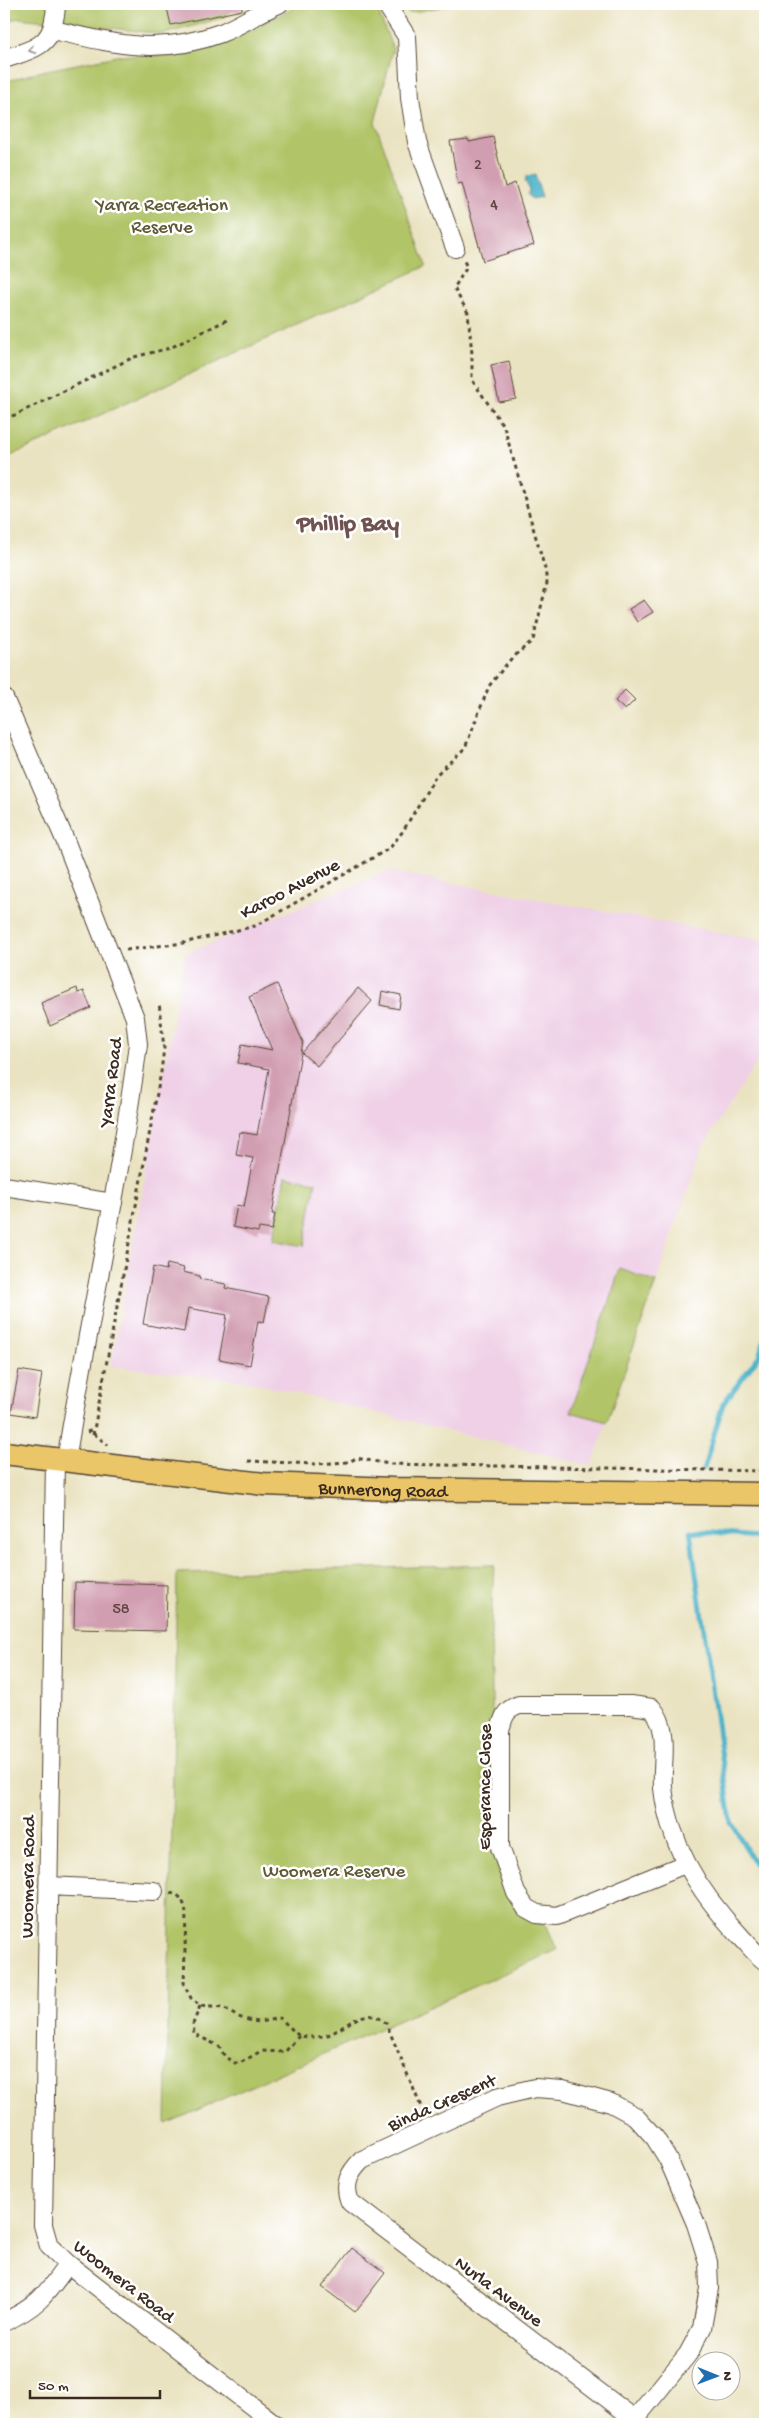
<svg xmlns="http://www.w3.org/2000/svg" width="769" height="2428" font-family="'Gochi Hand',sans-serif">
	<rect width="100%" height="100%" fill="#fff"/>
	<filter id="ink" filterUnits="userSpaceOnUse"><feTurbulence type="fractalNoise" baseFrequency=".02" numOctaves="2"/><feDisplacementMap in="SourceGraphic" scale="10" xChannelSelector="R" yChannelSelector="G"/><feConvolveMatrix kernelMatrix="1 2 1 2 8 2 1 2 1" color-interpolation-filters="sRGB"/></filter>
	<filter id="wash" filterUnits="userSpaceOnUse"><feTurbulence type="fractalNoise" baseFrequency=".0096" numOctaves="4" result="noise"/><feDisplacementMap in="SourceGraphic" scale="20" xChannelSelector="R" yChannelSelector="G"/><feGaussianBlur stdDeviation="1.12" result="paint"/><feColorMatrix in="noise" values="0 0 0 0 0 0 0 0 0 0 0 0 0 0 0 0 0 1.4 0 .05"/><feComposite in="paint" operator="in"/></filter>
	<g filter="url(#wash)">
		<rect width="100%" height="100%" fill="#eae3c1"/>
		<path fill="#efd0e7" d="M388,871l377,70v108l-62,97 -111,320 -345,-85 -136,-15 74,-412z"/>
		<path fill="#b1c467" stroke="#767742" d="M4,4h237l-19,14 -58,16 -145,-16 -15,3z
			M311,4h57l11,10 14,35 -18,73 51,144 -422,193v-377l38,-11 80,-16 50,1 24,-4 29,-10 75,-37z
			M405,4h50l-46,9z
			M285,1176l31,6 -12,64 -31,-6z
			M620,1269l36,13 -49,140 -36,-10z
			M494,1565l-3,57 3,214 39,85 14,5 10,24 -391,174 11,-551z"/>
		<path fill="#4bb3c9" stroke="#436e74" d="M535,174l7,23 -10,2 -4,-4 1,-7 -4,-7 2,-5z"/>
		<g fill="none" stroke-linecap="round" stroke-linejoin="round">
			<path stroke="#4bb3c9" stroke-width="5" d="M704,1468l19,-64 36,-48 6,-17
				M756,1537l-66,-6 41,291 34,59"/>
		</g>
		<g id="blocks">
			<path fill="#d19eb1" d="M166,4h76v6l-71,15z
				M493,137l12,50 10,-4 19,62 -51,16 -21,-78 -4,1 -8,-43 18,-2 1,3z
				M509,361l7,38 -17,3 -8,-37z
				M644,600l9,12 -16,10 -8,-13z
				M625,690l10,10 -10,10 -10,-9z
				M277,984l26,58 -31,172h3l-3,16 -13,-2 -1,4 -25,-5 4,-22 7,2 9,-49 -17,-3 4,-23 17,3 12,-66 -31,-6 4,-19 30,6 -23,-53z
				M77,988l1,5 6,-2 7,17 -41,18 -9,-23z
				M358,988l14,13 -55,65 -15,-13z
				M382,991l19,4 -2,14 -19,-4z
				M167,1264l17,4 -1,4 17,4 -1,3 27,5 -1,4 44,9 -5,25 -6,-1 -8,44 -31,-6 8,-44 -39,-7 -4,24 -41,-8 10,-57 13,3z
				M19,1370l23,4 -7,43 -24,-4z
				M75,1582l92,3 -1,46 -92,-2z
				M352,2248l33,25 -30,39 -33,-25z"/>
		</g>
	</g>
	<g filter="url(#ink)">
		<use href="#blocks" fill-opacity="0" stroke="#554636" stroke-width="1"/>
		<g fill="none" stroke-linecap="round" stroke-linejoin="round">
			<g stroke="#554636" stroke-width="20">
				<path id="minor" d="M386,4l21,33 3,61 7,44 38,106
					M53,30c62,14 106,26 168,3 20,-8 38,-21 58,-29
					M4,59c23,-8 46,-11 50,-39 1,-6 3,-11 0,-16
					M4,698l61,142 70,178 3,26c-18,140 -50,278 -72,417
					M4,1186l109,17
					M55,1460l-12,765 6,21 19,18 207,160
					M685,1864l-128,52 -20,-2 -11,-6 -10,-15 -16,-46v-117c4,-14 5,-20 19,-25h112l21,3c19,22 9,53 11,80 6,58 39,108 78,149 8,8 15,18 24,24
					M48,1886l106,5
					M4,2322c35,-16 42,-28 64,-58
					M635,2419l53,-65 14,-26 7,-40 -1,-26 -12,-38 -28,-65 -13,-21 -20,-22 -24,-13 -48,-13 -28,-2 -38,9 -135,63c-13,13 -19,24 -12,42l291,222"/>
			</g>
			<g stroke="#554636" stroke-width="25">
				<g id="major">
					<path id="s1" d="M4,1453l260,31 129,5 372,5"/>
				</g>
			</g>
			<path stroke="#554636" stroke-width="3" stroke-dasharray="4 4" stroke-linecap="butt" d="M4,418l11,-3 119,-58 36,-9 59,-29
				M126,950l57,-7 72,-17 135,-78 13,-17 34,-57 28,-26 24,-62 21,-26 23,-20 14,-57 -2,-14 -41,-142 -32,-47v-26l-4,-41 -14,-25 13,-21 -3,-6
				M87,1432l3,-1 18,14
				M93,1435l68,-363 3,-24 -5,-46
				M248,1461l67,3 34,-2 7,-4 33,6 376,7
				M170,1893c12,2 14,9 16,20l-2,72 7,13 9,8 23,2 15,9 14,4 7,1 21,-4 19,18c10,1 21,2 31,-2 19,-8 35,-30 56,-11l38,91
				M200,2006l-7,18 1,10 25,12 6,11 10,6h5l21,-12 24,1 14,-16"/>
			<use href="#minor" stroke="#fff" stroke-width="18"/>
			<use href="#major" stroke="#eac669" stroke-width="22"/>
		</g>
		<defs><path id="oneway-chevron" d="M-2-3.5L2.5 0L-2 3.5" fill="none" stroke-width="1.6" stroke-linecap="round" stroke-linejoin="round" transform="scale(1.25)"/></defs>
		<use stroke="#a79f9a" href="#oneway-chevron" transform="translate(32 50) rotate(161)"/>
	</g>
	<g text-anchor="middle" stroke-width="5" stroke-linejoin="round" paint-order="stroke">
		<g font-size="16" fill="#604743">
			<text x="478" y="169">2</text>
			<text x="494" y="209">4</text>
			<text x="121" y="1613">58</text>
		</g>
		<g font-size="19" fill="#5e5834" stroke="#fff">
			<text x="162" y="210">Yarra Recreation<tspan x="162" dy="22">Reserve</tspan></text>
			<text x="334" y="1876">Woomera Reserve</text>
		</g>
		<g font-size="19" fill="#3b2a1e" stroke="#fff">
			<text transform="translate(289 887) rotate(-28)" y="7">Karoo Avenue</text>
			<text transform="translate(109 1082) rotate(-83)" y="7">Yarra Road</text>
			<text dy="7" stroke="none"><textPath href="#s1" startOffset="381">Bunnerong Road</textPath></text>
			<text transform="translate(483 1787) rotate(-90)" y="7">Esperance Close</text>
			<text transform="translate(26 1877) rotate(-89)" y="7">Woomera Road</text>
			<text transform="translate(441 2101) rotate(-24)" y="7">Binda Crescent</text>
			<text transform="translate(125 2280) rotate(38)" y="7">Woomera Road</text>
			<text transform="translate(500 2290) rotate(37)" y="7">Nurla Avenue</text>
		</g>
		<g font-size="24" font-weight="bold" fill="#705351" stroke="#fff">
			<text x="348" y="530">Phillip Bay</text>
		</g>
	</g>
	<rect width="769" height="2428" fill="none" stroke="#fff" stroke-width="20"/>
	<g transform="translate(716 2376) rotate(91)"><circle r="24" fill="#ffffff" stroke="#b1aaa5"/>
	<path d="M0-4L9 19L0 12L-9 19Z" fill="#1f6fb2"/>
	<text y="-8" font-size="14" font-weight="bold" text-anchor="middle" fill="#3b2a1e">N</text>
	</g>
	<path d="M30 2390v8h130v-8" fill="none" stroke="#3b2a1e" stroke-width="2.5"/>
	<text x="38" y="2390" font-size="15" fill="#3b2a1e" stroke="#ffffff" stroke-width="4" paint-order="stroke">50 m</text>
</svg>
